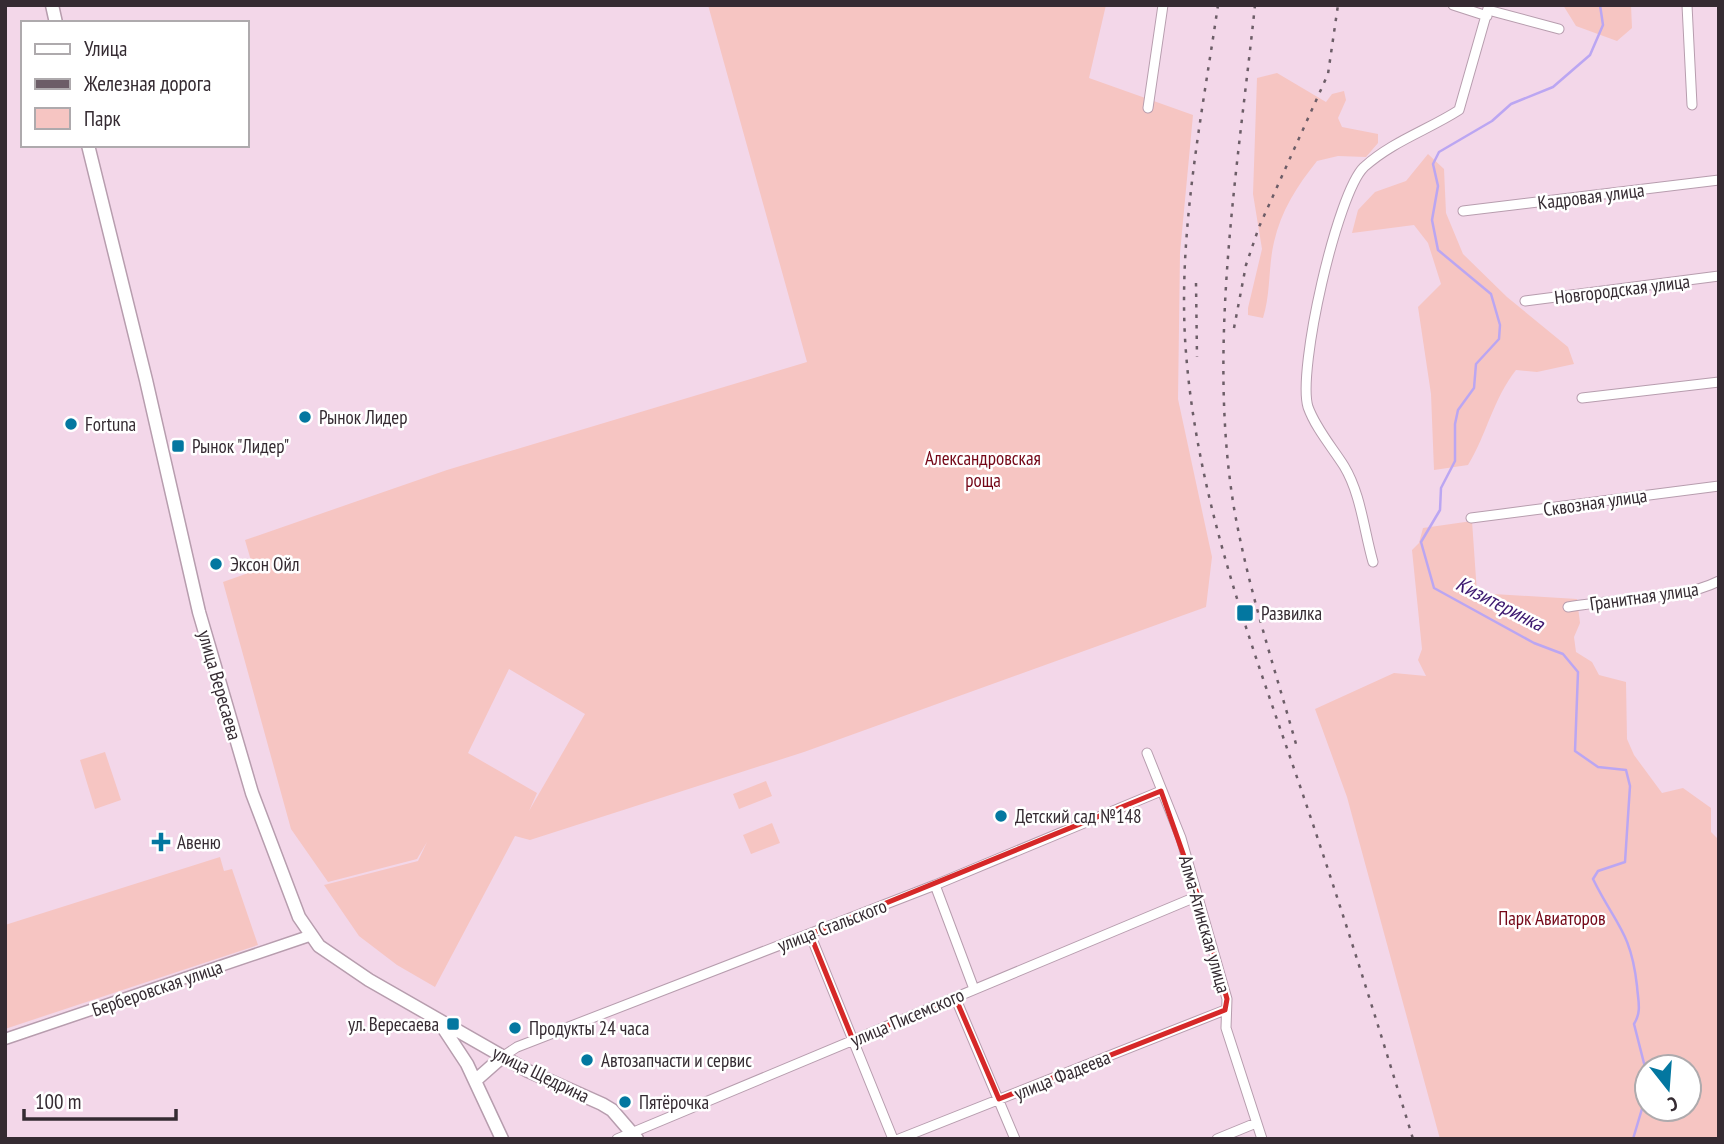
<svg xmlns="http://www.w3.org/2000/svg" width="1724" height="1144" font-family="'PT Sans Narrow',sans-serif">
	<rect width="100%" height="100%" fill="#f3d7e9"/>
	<path fill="#f6c5c2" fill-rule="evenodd" d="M708,5h398l-17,73 104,37 -13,138 -2,146 34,158 -6,50 -402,145 -274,88 -15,-4 -80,151 -38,-22 -38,-29 -35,-51 94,-24 9,-19 -10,17 -89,23 -37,-53 -68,-247 31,-11 -9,-31 202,-70 360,-108zM509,669l76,45 -56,97 8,-18 -69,-40z
		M1563,5h68l1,23 -15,13 -41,-15z
		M1277,73l49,29 6,-8 12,-3 2,9 -8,18 4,9 36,7v9l-12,14 -28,-1 -21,5c-20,25 -36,50 -43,81 -6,25 -3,51 -11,76l-15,-3v-7l14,-59 -9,-55 4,-116z
		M1428,154l16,15 2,44 17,41 44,43 61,50 6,17 -37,8 -21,-2c-23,29 -29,64 -48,95l-34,5 -3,-76 -13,-87 23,-23 -13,-41 -14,-18 -62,8 6,-23 17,-18 31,-11z
		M1472,521l5,72 100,6 3,24 -6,14 2,15 16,10 7,13 27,7 1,57 7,16 28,38 21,-5 28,20v24l8,8v299h-279l-93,-342 -32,-88 79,-36 32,3 -8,-16 4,-11 -10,-99 7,-7 4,-15zM1647,1067h42v42h-42z
		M105,752l16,48 -26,9 -15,-49z
		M766,781l6,15 -33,13 -6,-15z
		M772,823l8,20 -29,11 -8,-19z
		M220,857l4,14 8,-2 26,76 -253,84v-104z"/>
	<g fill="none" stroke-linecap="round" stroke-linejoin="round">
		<path stroke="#bba6f2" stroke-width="2.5" d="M1600,5l3,20 -13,30 -37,32 -42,17 -19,17 -53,31 -6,12 5,22 -6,34 6,30 53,44 9,31 -1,14 -23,25 -2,24 -16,22 -3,14v37l-14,27 -1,22 -19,32 13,46 100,55 29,11 15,18 -3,79 23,16 28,3 4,16 -5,76 -27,9 -5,8c22,45 38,52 44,107 1,15 5,25 -3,38l13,51
			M1633,1139l14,-47"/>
		<g stroke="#b79dae" stroke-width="11">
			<path id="minor" d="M1453,5l34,11
				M1687,5l5,100
				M1488,10l71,19
				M1148,108l15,-103
				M1463,211l256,-31
				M1525,301l194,-25
				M1582,398l137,-16
				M1471,518l248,-32
				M1373,562c-9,-31 -12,-68 -29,-96 -12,-19 -28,-37 -36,-59 -11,-36 29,-214 56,-240 29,-26 64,-37 95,-57l30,-105
				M1568,607c46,-9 109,-5 151,-26
				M1147,753l34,85 46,161 -1,29 36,111
				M935,885l39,104
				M810,934l83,205
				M955,997l60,142
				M502,1057l15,-10 418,-162 226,-94
				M617,1139l581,-243
				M899,1139l326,-129
				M1217,1139l39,-16"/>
		</g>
		<g stroke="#b79dae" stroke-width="13">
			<path id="tertiary" d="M5,1039l304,-103"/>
		</g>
		<g stroke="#b79dae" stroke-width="15">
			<path id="secondary" d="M52,5l4,18
				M88,145l58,235 53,232 53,181 47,124 20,29 50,34 159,91 74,33 10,6 25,29
				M442,1026l25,38 35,75
				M476,1080l26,-23"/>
		</g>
		<use href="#minor" stroke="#fff" stroke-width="9"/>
		<use href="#tertiary" stroke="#fff" stroke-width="10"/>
		<use href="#secondary" stroke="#fff" stroke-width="12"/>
		<path stroke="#6c5d67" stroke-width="2.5" stroke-dasharray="3.5 7" stroke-linecap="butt" d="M1218,5c-16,110 -39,222 -33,333 9,155 65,302 115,448 40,117 77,235 113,353
			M1255,5c-17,163 -48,340 -21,503 14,80 40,158 62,236
			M1196,283l1,74
			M1234,328l12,-63 13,-38 69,-153 10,-69"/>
	</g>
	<path fill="none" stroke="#d62828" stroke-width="5" stroke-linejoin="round" d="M1161,791l37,105 29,103 -2,11 -226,89 -44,-102 -102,43 -43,-106z"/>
	<g fill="#0377a0" stroke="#fff" stroke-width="2.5">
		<circle cx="305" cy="417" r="7"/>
		<circle cx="71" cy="424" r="7"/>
		<rect x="171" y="439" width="14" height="14" rx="3.5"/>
		<circle cx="216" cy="564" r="7"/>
		<rect x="1236" y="604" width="18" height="18" rx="3.5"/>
		<circle cx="1001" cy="816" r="7"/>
		<path d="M157.5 831.5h7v7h7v7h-7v7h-7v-7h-7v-7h7z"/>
		<rect x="446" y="1017" width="14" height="14" rx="3.5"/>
		<circle cx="515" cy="1028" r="7"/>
		<circle cx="587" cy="1060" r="7"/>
		<circle cx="625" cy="1102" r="7"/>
	</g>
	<g text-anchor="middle" stroke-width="5" stroke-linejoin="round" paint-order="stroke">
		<g font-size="19" fill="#352b32" stroke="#fff">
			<text transform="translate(1591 196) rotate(-7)" y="7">Кадровая улица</text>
			<text transform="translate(1622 289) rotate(-7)" y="7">Новгородская улица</text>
			<text transform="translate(1595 502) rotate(-8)" y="7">Сквозная улица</text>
			<text transform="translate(1644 596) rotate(-8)" y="7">Гранитная улица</text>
			<text transform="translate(220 685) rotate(74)" y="7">улица Вересаева</text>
			<text transform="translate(1205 924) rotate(74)" y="7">Алма-Атинская улица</text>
			<text transform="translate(832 925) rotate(-21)" y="7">улица Стальского</text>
			<text transform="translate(157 988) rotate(-19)" y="7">Берберовская улица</text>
			<text transform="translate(907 1017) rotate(-23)" y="7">улица Писемского</text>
			<text transform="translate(541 1074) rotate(26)" y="7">улица Щедрина</text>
			<text transform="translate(1062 1075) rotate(-22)" y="7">улица Фадеева</text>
		</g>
		<g font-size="19" fill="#352b32" stroke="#fff" text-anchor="start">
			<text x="319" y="424">Рынок Лидер</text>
			<text x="85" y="431">Fortuna</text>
			<text x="192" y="453">Рынок "Лидер"</text>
			<text x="230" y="571">Эксон Ойл</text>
			<text x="1261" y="620">Развилка</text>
			<text x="1015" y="823">Детский сад №148</text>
			<text x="177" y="849">Авеню</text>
			<text x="439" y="1031" text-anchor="end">ул. Вересаева</text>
			<text x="529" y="1035">Продукты 24 часа</text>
			<text x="601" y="1067">Автозапчасти и сервис</text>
			<text x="639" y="1109">Пятёрочка</text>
		</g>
		<g font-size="19" fill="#740717" stroke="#fff">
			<text x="983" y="465">Александровская<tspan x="983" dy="22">роща</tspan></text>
			<text x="1552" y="925">Парк Авиаторов</text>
		</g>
		<g font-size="21" font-style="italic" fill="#3c186f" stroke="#fff">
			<text transform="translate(1500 604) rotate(27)" y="7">Кизитеринка</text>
		</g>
	</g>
	<rect width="1724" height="1144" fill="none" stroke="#352b32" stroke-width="14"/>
	<rect x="21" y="21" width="228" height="126" fill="#ffffff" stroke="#aeaaad" stroke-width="2"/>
	<rect x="35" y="44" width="35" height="10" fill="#ffffff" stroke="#aeaaad" stroke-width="2"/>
	<text x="84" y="56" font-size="21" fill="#352b32">Улица</text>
	<rect x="35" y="79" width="35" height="10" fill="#6c5d67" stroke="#aeaaad" stroke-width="2"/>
	<text x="84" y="91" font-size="21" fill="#352b32">Железная дорога</text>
	<rect x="35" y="108" width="35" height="21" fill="#f6c5c2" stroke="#aeaaad" stroke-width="2"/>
	<text x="84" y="126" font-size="21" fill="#352b32">Парк</text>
	<g transform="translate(1668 1088) rotate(163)"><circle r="33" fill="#ffffff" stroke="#aeaaad" stroke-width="2"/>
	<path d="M0-5L12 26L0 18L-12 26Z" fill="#0377a0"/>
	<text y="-10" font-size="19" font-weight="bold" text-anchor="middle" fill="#352b32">С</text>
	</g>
	<path d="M24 1109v10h152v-10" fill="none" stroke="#352b32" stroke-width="3.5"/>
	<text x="35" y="1109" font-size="21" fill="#352b32" stroke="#ffffff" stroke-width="5" paint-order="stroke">100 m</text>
</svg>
